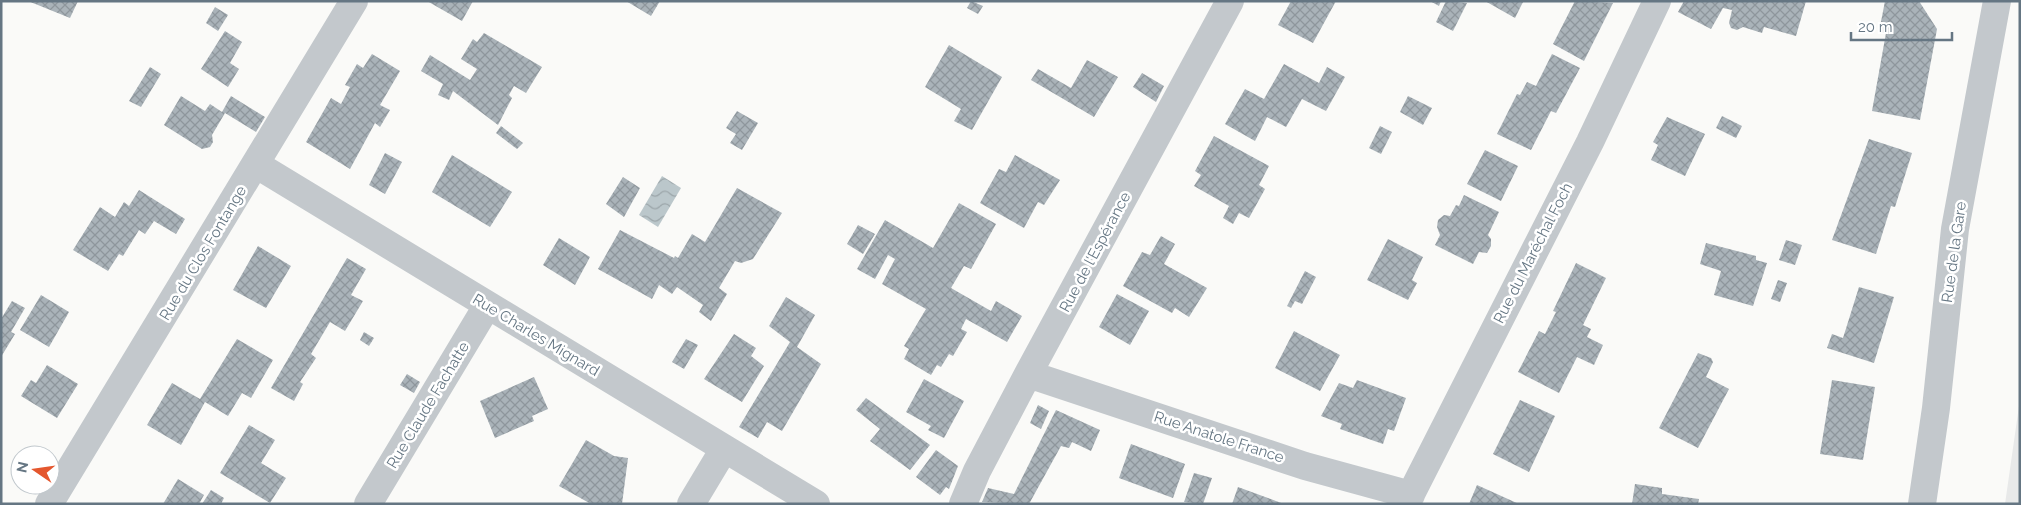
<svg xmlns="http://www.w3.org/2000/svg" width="2021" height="505" font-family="Raleway,sans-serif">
	<defs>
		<pattern id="water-waves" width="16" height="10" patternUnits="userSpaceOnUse" patternTransform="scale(1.25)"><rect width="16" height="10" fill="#bbc7cb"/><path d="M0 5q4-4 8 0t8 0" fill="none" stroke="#9ca6aa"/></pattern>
		<pattern id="building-cross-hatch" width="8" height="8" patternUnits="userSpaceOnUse" patternTransform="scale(1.25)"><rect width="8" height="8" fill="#aab3b9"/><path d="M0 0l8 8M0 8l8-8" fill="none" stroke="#8e969c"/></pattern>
	</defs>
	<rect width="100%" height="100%" fill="#fafaf8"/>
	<path fill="#e8e9e9" d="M2020,399v105h-15z"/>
	<path fill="url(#water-waves)" d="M662,176l19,12 -23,39 -19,-12z"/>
	<path fill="url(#building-cross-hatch)" d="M28,1h50l-8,17z
		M427,1h46l-11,20z
		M626,1h34l-9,15z
		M971,1l12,5 -5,8 -11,-6z
		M1291,1h45l-23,42 -35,-18z
		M1430,1h11l-2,5z
		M1446,1l21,2 -14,28 -17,-9z
		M1485,1h37l1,1 -8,16z
		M1575,1l38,2 -29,58 -31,-17z
		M1684,1h122l-10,35 -32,-9 -2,6 -19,-6 -6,3 -6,-2 -2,-5 3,-13 -9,-2 -12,21 -33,-17z
		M1885,1h34l18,28 -17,91 -48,-9 14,-78 -7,-1z
		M215,7l13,8 -10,16 -12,-8z
		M225,31l17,11 -12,21 9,6 -11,18 -27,-18z
		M484,33l58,34 -16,26 -12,-7 -5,9 3,3 -14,27 -45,-34 -4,9 -11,-5 5,-11 -22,-13 9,-16 40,25 7,-11 -16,-10 12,-20 4,3z
		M949,45l53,32 -30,53 -18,-9 7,-12 -36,-22z
		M372,54l28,17 -20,34 10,5 -10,17 -5,-4 -25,46 -44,-27 25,-44 10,6 9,-17 -5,-2 12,-21 6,4z
		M1552,54l28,14 -24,45 -5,-2 -20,39 -34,-16 20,-40 3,1 7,-13 9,4z
		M1087,60l31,17 -24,40 -63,-37 7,-11 33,19z
		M1284,64l35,19 8,-16 18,10 -19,34 -24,-12 -16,28 -19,-10 -12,24 -30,-17 20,-35 19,10z
		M150,67l11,7 -20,33 -12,-6z
		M1142,73l22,13 -8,16 -23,-15z
		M181,96l24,15 5,-7 12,8 9,-16 34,21 -9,15 -31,-19 -13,22 1,7 -3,5 -8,2 -38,-24z
		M1408,96l24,12 -9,17 -23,-13z
		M737,111l21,12 -16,27 -12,-7 6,-9 -10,-6z
		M1722,116l20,10 -6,12 -20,-10z
		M1667,117l38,17 -20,42 -34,-16 7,-15 -5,-3z
		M501,126l22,17 -6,6 -21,-16z
		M1380,126l12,6 -11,22 -12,-6z
		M1214,136l55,30 -10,19 6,4 -16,29 -10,-5 -6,11 -10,-6 6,-12 -35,-20 7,-11 -6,-4z
		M1869,139l43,14 -17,54 -4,-1 -15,48 -44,-14z
		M1485,150l33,16 -17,35 -34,-17z
		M385,153l17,9 -17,32 -16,-9z
		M452,155l60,37 -22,35 -58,-35z
		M1015,155l45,25 -16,25 -6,-3 -14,26 -44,-25 19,-34 7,3z
		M623,177l17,11 -16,29 -18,-13z
		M737,188l45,25 -29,46 -12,4 -6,-2 -16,27 8,6 -16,27 -12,-9 4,-7 -26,-18 -5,7 -13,-9 -7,14 -54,-30 22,-39 54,28 1,-2 3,2 14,-24 13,8z
		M139,190l46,29 -9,15 -22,-13 -9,13 -6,-4 -16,26 -4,-2 -11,17 -35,-21 27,-43 15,10 9,-15 5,4z
		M1464,195l35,17 -11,23 3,4v7l-4,7 -8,-1 -6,12 -38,-19 5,-10 -3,-8 1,-7 6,-5 6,1 6,-11 3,1z
		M959,203l37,21 -25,45 -7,-3 -13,22 40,23 5,-10 26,15 -15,26 -41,-23 -5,10 6,3 -14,24 -4,-2 -8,13 -4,-2 -6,10 -27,-16 5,-10 -5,-3 22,-37 -44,-25 13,-25 -7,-4 -13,24 -18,-10 28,-49 48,28z
		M858,225l17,9 -12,20 -16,-10z
		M1161,236l14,8 -11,20 43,24 -18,29 -14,-9 -3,5 -49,-27 19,-34 8,3z
		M559,238l31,19 -15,28 -32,-20z
		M1388,239l35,18 -11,23 5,3 -9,17 -41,-20z
		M1786,240l16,5 -7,20 -16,-5z
		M1706,243l50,13v4l11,3 -14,43 -39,-11 7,-24 -21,-7z
		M258,246l33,20 -25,42 -33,-18z
		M347,258l19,11 -15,26 12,6 -18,30 -15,-9 -19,32 5,4 -16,24 3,2 -9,17 -23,-13z
		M1576,263l30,15 -23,47 8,4 -4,8 16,8 -9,20 -17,-8 -18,36 -41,-21 21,-41 6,3 11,-22 -3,-1z
		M1305,271l11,6 -14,27 -7,-3 -4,7 -4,-2z
		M1778,280l9,3 -7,19 -9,-3z
		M1859,287l35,10 -20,66 -47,-15 5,-14 11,4z
		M1117,294l32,17 -19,34 -31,-18z
		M41,295l28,17 -20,35 -29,-17z
		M786,297l29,18 -18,32 24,17 -39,67 -15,-9 -9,16 -19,-11 51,-85 -21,-16z
		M12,301l13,7 -14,24 4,2 -14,23v-38z
		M1294,331l46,24 -20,36 -45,-23z
		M364,332l10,6 -5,8 -9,-6z
		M734,334l22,14 -5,8 13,10 -22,36 -38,-23z
		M237,339l36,21 -22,38 -9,-5 -14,23 -23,-14 -24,43 -34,-20 25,-42 28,16z
		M686,339l12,6 -14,24 -12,-7z
		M1698,353l13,5 2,4 -7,15 23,12 -31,59 -39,-20z
		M47,365l31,19 -21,34 -36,-22 10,-16 5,3z
		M407,374l13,8 -6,11 -14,-8z
		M534,377l14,32 -16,7 2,5 -39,17 -15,-37z
		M924,379l40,22 -20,37 -16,-8 3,-4 -25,-14z
		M1357,380l49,18 -12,33 -6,-2 -5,15 -43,-15 2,-5 -21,-8 18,-33 14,5z
		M1832,380l43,7 -12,73 -43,-6z
		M866,398l64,47 -20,25 -40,-29 10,-12 -24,-19z
		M1520,400l35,16 -26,56 -36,-18z
		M1038,405l11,6 -8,18 -11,-6z
		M1056,410l44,20 -9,21 -19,-9 -3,6 -8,-2 -32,58 -47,-2 6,-14 26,6z
		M249,425l26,15 -14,23 25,15 -16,25 -50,-30z
		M586,440l28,16 14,2 -6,46h-31l-32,-18z
		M1131,444l54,20 -12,34 -54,-20z
		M936,450l22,16 -9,23 -3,-2 -6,8 -24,-18z
		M1194,473l18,5 -9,26 -19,-2z
		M178,479l26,16 -5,9h-36z
		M1635,484l27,4v6l37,5 -1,5h-66z
		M1477,485l42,19h-50z
		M1238,487l46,17h-52z
		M211,490l13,8 -3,6h-19z"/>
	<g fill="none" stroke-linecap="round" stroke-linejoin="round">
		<path stroke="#c3c8cc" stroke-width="28" d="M257,165l559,339
			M1028,374l277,92 106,29
			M49,504l305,-503
			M368,504l119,-198
			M691,504l33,-55
			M963,504l14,-33 51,-97 202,-373
			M1406,504l184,-362 67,-141
			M1922,504l14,-96 19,-179 42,-228"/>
	</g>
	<g text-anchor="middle" stroke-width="5" stroke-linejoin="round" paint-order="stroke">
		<g font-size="15" fill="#657683" stroke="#fff">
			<text transform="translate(1095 252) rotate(-62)" y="5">Rue de l'Espérance</text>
			<text transform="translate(1954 252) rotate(-82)" y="5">Rue de la Gare</text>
			<text transform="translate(203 253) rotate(-59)" y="5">Rue du Clos Fontange</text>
			<text transform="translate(1533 253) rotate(-63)" y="5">Rue du Maréchal Foch</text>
			<text transform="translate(536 335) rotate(31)" y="5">Rue Charles Mignard</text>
			<text transform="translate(428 405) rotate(-59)" y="5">Rue Claude Fachatte</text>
			<text transform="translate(1219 437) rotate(18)" y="5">Rue Anatole France</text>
		</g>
	</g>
	<rect width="2021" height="505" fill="none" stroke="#657683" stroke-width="5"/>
	<g transform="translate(35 470) rotate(283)"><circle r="24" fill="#ffffff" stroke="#c1c8cd"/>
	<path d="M0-4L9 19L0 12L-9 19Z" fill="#e4572e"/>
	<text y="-8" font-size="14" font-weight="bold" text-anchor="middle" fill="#657683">N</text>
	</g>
	<path d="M1851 32v8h101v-8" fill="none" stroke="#657683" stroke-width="2.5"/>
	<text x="1858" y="32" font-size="15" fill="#657683" stroke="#ffffff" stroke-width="4" paint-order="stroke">20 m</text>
</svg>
